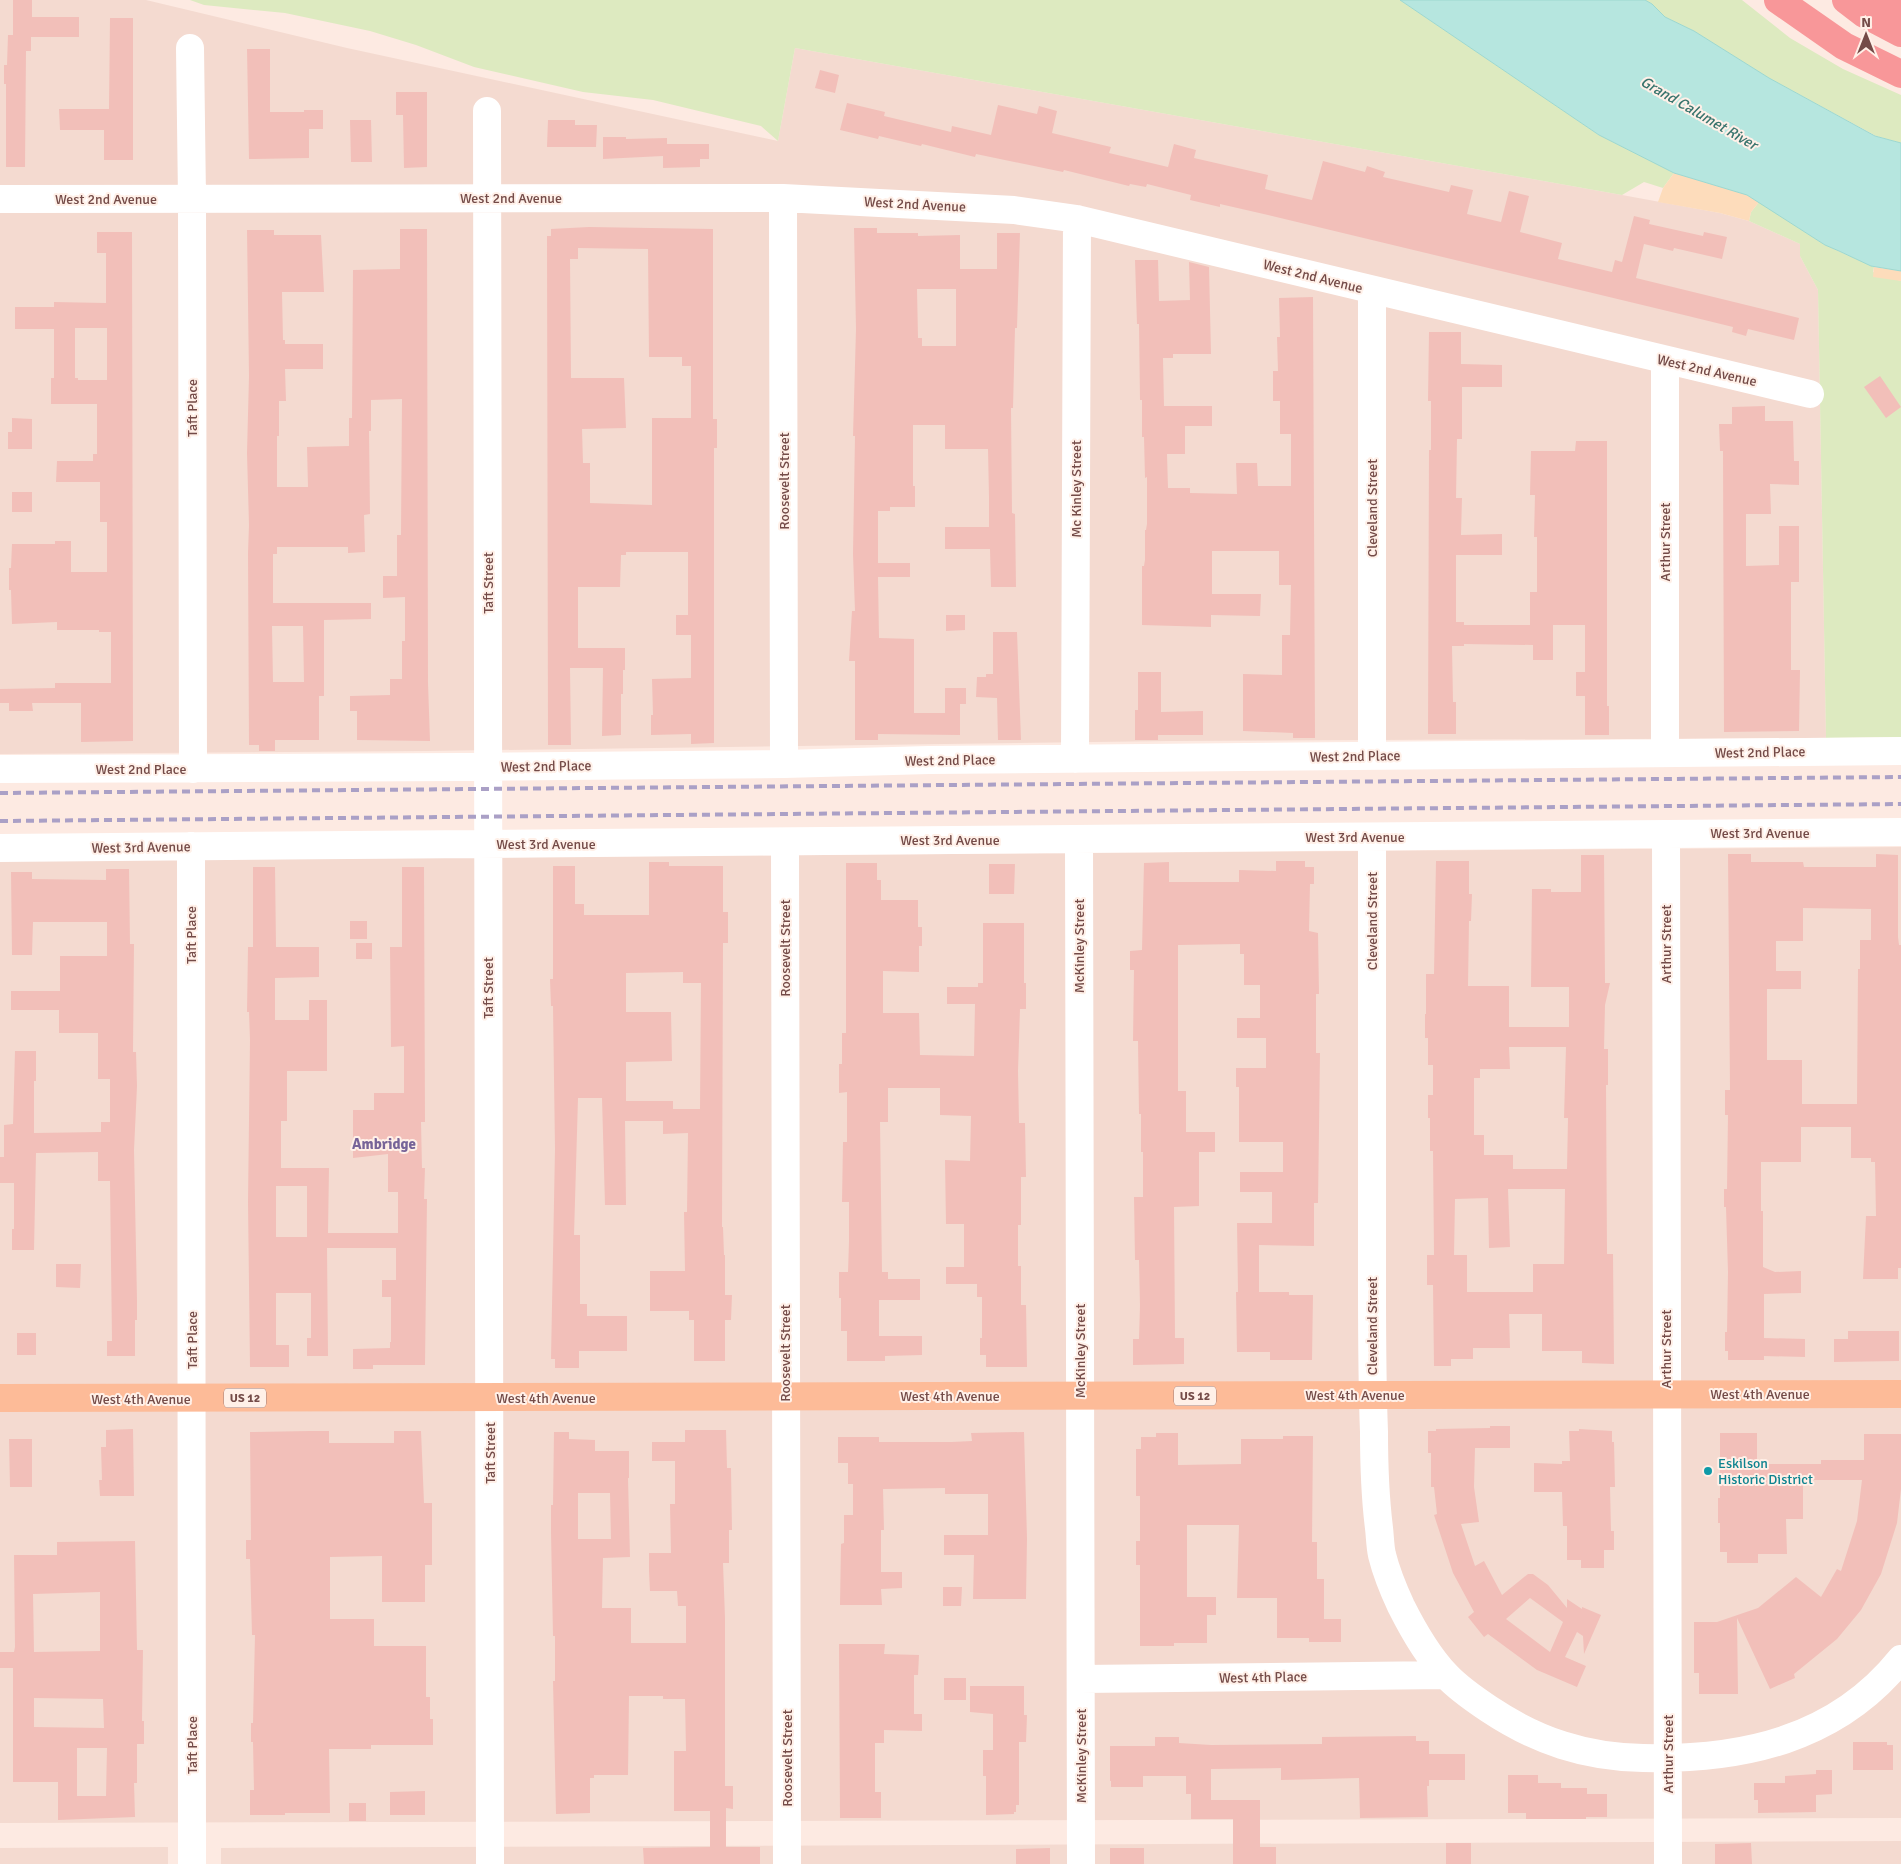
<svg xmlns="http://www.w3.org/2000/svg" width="1901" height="1864" font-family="Signika,sans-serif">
	<rect width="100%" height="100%" fill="#fdeae2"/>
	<path fill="#f4dad0" d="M0,0h146l201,48 431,93 17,-93 827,147 98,18 29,8 51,23v12l18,34 8,448 -655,3 -746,10 -425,3z
		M1901,847v971l-1901,5v-962z
		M1901,1841v23h-1680v-16z
		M168,1847v17h-168v-16z"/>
	<path fill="#ddeac0" d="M190,0h1210l199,135 75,38 -11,15 -19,-6 -22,13 -827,-147 -17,93 -17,-15 -108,-26 -70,-8 -109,-25 -58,-22 -46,-14 -85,-18 -81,-8z
		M1645,0h97l48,38 53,31 58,26v48l-25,-7 -107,-58 -75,-47 -29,-14 -13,-13z
		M1759,202l66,43 49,22 -1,5 28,9v456l-75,1 -8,-448 -18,-34v-12l-51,-23 2,-9z"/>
	<path fill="#fddcbb" d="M1674,173l73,22 12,7 -8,10 -2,9 -29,-8 -62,-11 5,-14z
		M1874,267l27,4v10l-28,-4z"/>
	<path fill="#b6e6df" stroke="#9cd8d0" d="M1400,0h245l7,4 13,13 29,14 75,47 106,58 26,7v128l-30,-5 -32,-15 -14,-6 -78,-50 -73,-22 -75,-38z"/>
	<path fill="#f2bfb9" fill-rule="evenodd" d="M13,0h19v17h47v20h-48v14h-5l-1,116h-19v-83h-2v-19h3l1,-30h5z
		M110,18h23v142h-29v-30h-44l-1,-21h50z
		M247,49h23v63h34v-2h19v19h-14v29l-60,1z
		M820,70l19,5 -4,18 -20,-5z
		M396,92h31v75l-23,1 -1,-53h-7z
		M847,103l38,9 -1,4 67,16 1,-6 39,9 7,-30 39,9 2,-8 18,5 -5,22 59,14 -2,6 59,14 6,-23 22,6 -2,8 74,17 -3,14 47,11 11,-39 42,11 2,-6 18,6 -2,5 66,15 2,-7 22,5 -6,24 34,8 8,-31 20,5 -9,36 42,11 -4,16 54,13 3,-12 7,2 12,-46 16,4 -1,4 54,12 1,-4 23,5 -5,22 -48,-11 -1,3 -29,-7 -8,34 163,40 -5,22 -46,-11 -2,7 -14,-4 1,-5 -49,-12 -416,-100 -48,-11v3l-30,-7 1,-5 -44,-11 -1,3 -16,-3 -1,2 -65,-16 -1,2 -87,-18 -1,3 -53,-13 -1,2 -42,-10 -1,3 -38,-9z
		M350,120h21l1,42h-21z
		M548,120h27v5h22l-1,22h-49z
		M603,137h23v2l41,-1v6h42v15h-9v8l-37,1v-12l-60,3z
		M589,227l124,2v190h4v29h-3v295l-23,1v-10l-40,1v-20h2l-1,-36 39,-1v-43h-15v-20h12v-63h-62v3h-5l-1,32h-42v61h47v22h-2v24h-2v41l-19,1 1,-68h-33l1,77h-23l-1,-509h4v-7zM578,248l70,1 1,108h33v9h9v52h-39v87l-62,-2v-40h-7l-1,-34 44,-1 -2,-50h-53l-1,-119h8z
		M854,228h23v5h41v3l42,-1v34h37v-36h23l-3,95h-2l-2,80h-2l1,105 3,1 1,73h-25l-1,-38h-45v-22h44v-30l-1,-48h-43v-24h-32v61h2v21h-25v4h-12v52h32v14h-32l1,61 35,1v74h31v-25h21v16h-6v31l-82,-1v6h-23v-79h-6l3,-50h3l-2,-57 2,-118h-2l3,-107zM917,289h39v57h-34v-8h-4z
		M400,229h27l1,454 2,58 -73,-1v-29h-7v-15l40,-1v-16h12v-38h3v-44l-22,1v-22h14v-41h4l1,-136 -31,1v31h-2l1,83 -6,1 1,37 -17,1v-6h-71v7h-4v49h98v16l-47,1v76h-5v44h-44v11h-16v-6h-10l-1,-192 1,-28 -2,-72 2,-77 -2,-146h27v5h47l3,57h-42l1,48h2v4h38v25h-38l1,32h-7v35h-2v51h31l-1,-40 42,-1v-28h3l1,-148 47,-1zM272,626h31l1,56h-31z
		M97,232h35l1,509 -52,1v-39h-49l1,8h-24v-8h-9v-14l55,-1v-5h56v-51h-12v-2h-42v-8l-45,2 -1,-34h-2v-22h2l1,-24h43v-3h16v31h36v-50h-7v-40h-44l1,-21h36v-7h4v-50h-46v-26h3v-49h-39v-22h39v-5l52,1v-50h-9zM75,328h32v52h-29v-2h-3z
		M1135,260h23l1,41 31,-1 -1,-38 20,5 2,87h-38v4h-10l1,48h48v20h-27v28h-18l1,34h22v5l47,1 -1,-31h21l1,23h33v-52h-11v-33h-7v-30h5l-1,-34h3l-1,-39 34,-1 2,441h-22v-5l-50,-2v-57l39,1v-40h8l1,-50h-12v-34h-67v43h49l-1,22 -49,-1v12l-69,-2v-59h2l1,-6v-30h1l1,-6v-47l-2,1 -1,-41h-2v-37h-2l-1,-76h-2z
		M1429,332h32v32l41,1v22h-40v52h-5l-1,59h6l-1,37 41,-1v21h-46v67h8v3h66v-33h7v-55h-3l1,-42h-5l1,-44h44l1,-10h31v265h2v29h-24v-39h-9v-24h9v-47h-32v35h-20v-15l-69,-1v2h-12l1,56h3v32h-28l1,-284h2v-49h-3z
		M1880,376l21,31 -15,11 -22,-31z
		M1765,406v15h28l1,40h5v24l-29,-1 1,30h-25v52l33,-1v-39h20v56h-8v88h9l-1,61 -75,1 -1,-281h-3l-1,-27h13v-17z
		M12,418l20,1v30h-24v-17h4z
		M12,492h20v20h-20z
		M946,615h19v15l-19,1z
		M993,632h24l4,108h-23l-1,-42 -21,-1 1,-20h9v-3h7z
		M1138,672h23v40l42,-1v24h-45v5h-23v-30h3z
		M1728,854h23v8h52l1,5h72v-13l22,1v82l1,8h2v323h-3v11h-35l3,-63h10l-1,-54h-4v-4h-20v-31h-50v35h-40v49h2v56l12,5 26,-1v22l-37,1v44l41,1v18l-41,-1v4h-36v-9h-3v-19h2l1,-60 -2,-65h-2v-18h3l1,-74h-3v-25h5zM1803,908l68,1v31h-11v29h-2l-1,135h-55v-44h-35v-71h34v-18h-25v-30h27z
		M1581,855h23l1,128h5l-5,22 -1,44h4v36h-2l1,169h6l1,110 -32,-1v-12h-40v-37h-33l1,34h-37v11h-22v7h-17l-1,-81h-6v-30h7l-1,-104h-3v-33h-2v-23h5v-30h-5v-27h-3v-24h1v-40h8l2,-113h33v33h3l-1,27h-2l-1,65h41v41h60v-40h-38l1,-98h19v3h30zM1509,1047h57l-2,71h4l-1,51h-54v-14h-29v-20h-10v-57h6v-9h30zM1508,1189h57l-1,75h-31v28h-66v-37h-13l1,-56 33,-1 1,50 21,-1z
		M1276,861h29v6h9v17h-4l-1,47 9,2 1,61h-3v59h4l-2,150h-4v43l-55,-1v47h30v3h24l-1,65h-42v-8h-33l-1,-60h2l-1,-69h35v-31h-32v-20h43v-30h-44v-55h-3v-19h30v-30h-29v-20h23v-33h-16v-31h-4v-10l-62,1v146h8v41h29v20h-16v54l-25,1 1,131h9v26l-51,1v-26h6l1,-33 -1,-46h-4l-1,-63h9v-45h-2v-38h-2l-1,-73h-5l1,-71h-4v-19l12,-1 2,-87 25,-1v20h70v-12l37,1z
		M649,862h20v4h54v46h5v31h-5l-1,284h1l1,28h1v40h7l-1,25h-6v41h-31v-41h-5v-9h-39v-40h35l-1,-59h3l1,-79 -25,1v-13h-38l1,84h-21l-3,-107h-24l-4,137h6v69h7v12h40v35h-48v17h-24v-9h-4l4,-210 -2,-143h-2l-1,-27h3v-113h22v38h9v11h65zM683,972v11h18l-1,126h-27v-8h-47v-39l46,-1 -1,-49h-45v-39z
		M846,863h31v17h4v20h37v27h4v19h-3v26l-36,-1v42h36l1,42 54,1 1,-52h-28v-17h31v-4h5v-60h41v60h2v26h-6l-2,62 1,52h6l1,54h-5v48h-3v41h3v39h5l1,62h-41v-12h-6v-17h2v-41h-5v-13h-31v-17h18v-43h-18l-1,-64 25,1 1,-45 -31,-1v-27h-52v34h-8l2,150h6v7h32v21h-41v36h43v19l-37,1v5h-38v-30h-6v-33h-2v-26h9l1,-30v-40h-7l1,-60h4v-50l-8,1v-29h3v-31h4z
		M989,864h26l-1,30h-25z
		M253,867h22l1,80h43v30l-44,1v42h34v-20h18v71h-40v50h-6v47h48l-1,65h70v-41h-10v-38l-35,4v-48h21v-17h30v-47l-13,1 -1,-100h12v-80h22l1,255h-4l1,46h3l-1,31h3l-2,166h-52v4h-20v-20l37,-1v-6h1v-45h-9v-17h14v-32h-69l1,108h-21v-18h4v-45h-35v52h13v22h-39l-2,-165 2,-162 -1,-28h-2l1,-65h5zM276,1186h31v51h-31z
		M106,869h23l1,75h4l-1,108h3l1,34 -3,64 3,150v20h-2v36h-28v-15h5l-2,-160h-12v-29l-62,1 -2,97h-22v-21h2v-46h-14v-26h4v-32l9,-1 2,-73h21v30h-2v52l67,-1v-10h9v-43h-12v-46h-39v-23h-48v-19h49v-35h47v-34h-74l-1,33h-20l-1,-83h21v7l74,1z
		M350,921h17v18h-17z
		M356,943h16v16h-16z
		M56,1264h25l-1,24 -24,-1z
		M1848,1331h51v30l-65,1v-23h14z
		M17,1333h19v22h-19z
		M1490,1426h20v22h-35l-1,39 5,35 -18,2 14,42 9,-5 18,34 26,-21h5l15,11 19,23v-9l15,10v-2l19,8 -17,39 -1,-18 -6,-4 -12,25 21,9 -9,21 -40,-17 -49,-36 -4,3 -16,-20 6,-5 -21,-39 -19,-58 3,-1 -3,-27h-3v-34h-3v-22h8v-2l54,-1zM1530,1598l33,24 -13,30 -44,-33z
		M133,1429l1,67h-34l-1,-16h3l-1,-33h5v-17z
		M1579,1429l33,2v11h2l1,45h-5l1,44h3v19h-10v18h-23v-8h-14v-34h-4l-1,-34h-28v-29l28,1v-3h8l-1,-30h10z
		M685,1430h41l1,38h4l1,62h-3v33h-6l2,55v168h8v23l-7,-1v39h34v17h-116l-1,-16 67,-1v-36h-36v-60h12l-1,-52h-22v-3h-34l-1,79h-34v3h-4v35l-34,1 -3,-133h2v-45h-2l-2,-104v-27h2l1,-73h15v7l26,1v11h34v27h-1l2,79 -27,1 -1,50h29v35h55v-37h-8l-1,-15h-27l-1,-20v-18h22l-1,-49h5v-43h-23v-19h33zM578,1493h32l1,46h-33z
		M310,1431h19v12h65v-12h27l3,72h8v62h-7v37h-43v-46l-52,1v62h44v27h52v51h4v22h3v26h-62v4h-42l1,64h-45v2h-35v-25h4l-1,-48h-2v-19h2l2,-88h-3l-2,-76h-4v-19h5l-1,-108z
		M1024,1432l3,106 -1,61h-53l1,-44h-30v-20h44v-41h-43v-6l-62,1 1,41h-3v42h21v16l-21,1 1,16h-42l1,-61 3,-1v-28h9v-31h-5v-21h-10v-26h41v5h73l20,-1 -1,-8z
		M1156,1433h22v32l63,-1v-25h42v-3h30l-1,106h5v37h7v40h17v23h-32v-4h-32v-40h-40l2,-73h-52v72h29v18h-9v28h-33v3h-34v-81h-4v-24h4v-45h-4v-47h5v-12h15z
		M1720,1433h37v31h64v-4h43v-26h37v55l-4,34 -16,51 -20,36 -24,29 -43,35 1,4 -25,11 -33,-71 1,76h-39v-21h-5v-51h23l41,-14 38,-31 25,20 16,-28 4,2 16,-50 5,-41h-59v39h-17l1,35h-29v9h-31v-11h-7v-29h-2v-25h2z
		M9,1439h23v48h-22z
		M135,1541l2,109h6l-1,71h2v23h-7v39h-3l1,34 -77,3v-38h-45v-114h-13v-16h14l1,-5 -1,-92h43v-13zM100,1592v59l-66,1 -1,-58zM34,1698l69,1 1,29 -70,-1zM77,1748h30l-1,48h-29z
		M943,1587h19l-1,19h-18z
		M839,1644h46l-1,10 35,1 -1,20h-4v39h8v17l-38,-1v13h-9v49h6v26h-41z
		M944,1678h22v22h-22z
		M970,1686h54v29h3l-1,27h-7v63h-3v7h-2v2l-28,1v-39h-3v-26h10v-36l-23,-2z
		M1416,1736v5h13v13h36v26h-36v6h-2l1,31 -68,1 -1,-40 -78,2v-12l-70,1v31h49v47h16v17h-43v-45h-42v-25h-5v-18h-43v11h-32v-6h-1v-35h45v-9h24v6l32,2 111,-1v-7z
		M1853,1742h34v3h6v25h-40z
		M1816,1770h16v24l-16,1v17l-58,1v-13h-4v-17h31v-7l31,-2z
		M1508,1775h30v8h23v5h26v6h20v23h-21v2h-60v-6h-18z
		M425,1791v24h-35v-23z
		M349,1803h17v18h-17z
		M1446,1843h25v21h-25z
		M1751,1843l1,21h-37v-20z
		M1050,1848v16h-34v-15z
		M1110,1848h34v16h-34z"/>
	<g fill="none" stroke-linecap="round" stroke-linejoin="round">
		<path stroke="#fff" stroke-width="28" d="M190,48l2,150 1,571
			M487,111l3,1753
			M783,198l1,566
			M0,199l783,-1 231,12 63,9 733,175
			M1665,361v392
			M1372,756v-465
			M1075,759l2,-540
			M0,769l462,-2 322,-3 145,-4 972,-9
			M1666,834l2,1030
			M1372,837c0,148 0,296 0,445 0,50 0,100 2,150 0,32 1,64 5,96 1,8 1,18 3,27 4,16 12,36 19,51 12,24 27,50 45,69 12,13 28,24 43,34 48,32 96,48 154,49 99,2 193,-18 258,-99
			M1079,839l2,1025
			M785,842l2,1022
			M191,846l1,1018
			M0,848l1901,-16
			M1081,1679l365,-4"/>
		<path stroke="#fdbb98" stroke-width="28" d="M0,1398l1901,-4"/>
		<path stroke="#f89799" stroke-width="28" d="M1778,0l66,46 57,28
			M1846,0l17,13 38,20
			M1883,0l18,9"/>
		<path stroke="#aaa0c6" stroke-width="4" stroke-dasharray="8 5" stroke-linecap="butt" d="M0,793l1901,-16
			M0,821l1901,-17"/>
	</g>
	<circle fill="#0f9aa8" stroke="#fff0e8" stroke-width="2" cx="1708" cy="1471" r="5"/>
	<g text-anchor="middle" stroke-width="4" stroke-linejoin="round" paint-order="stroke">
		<g fill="#fff0e8" stroke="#9e7c78" stroke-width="1">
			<rect x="1174" y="1386.5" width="42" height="19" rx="4"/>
			<rect x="224" y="1388.5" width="42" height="19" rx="4"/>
		</g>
		<g font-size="12" font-weight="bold" fill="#744b48">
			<text x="1195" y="1400">US 12</text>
			<text x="245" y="1402">US 12</text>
		</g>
		<g font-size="14" fill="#744b48" stroke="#fff0e8">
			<text x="511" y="203">West 2nd Avenue</text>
			<text x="106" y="204">West 2nd Avenue</text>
			<text transform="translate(915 204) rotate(3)" y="5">West 2nd Avenue</text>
			<text transform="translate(1313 276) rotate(14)" y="5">West 2nd Avenue</text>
			<text transform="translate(1707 370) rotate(13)" y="5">West 2nd Avenue</text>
			<text transform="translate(192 408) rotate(-90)" y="5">Taft Place</text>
			<text transform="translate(784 481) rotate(-90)" y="5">Roosevelt Street</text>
			<text transform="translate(1076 489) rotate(-90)" y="5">Mc Kinley Street</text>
			<text transform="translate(1372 508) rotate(-90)" y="5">Cleveland Street</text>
			<text transform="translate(1665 542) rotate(-90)" y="5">Arthur Street</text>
			<text transform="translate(488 583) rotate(-90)" y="5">Taft Street</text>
			<text transform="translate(1760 752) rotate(-1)" y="5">West 2nd Place</text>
			<text transform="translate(1355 756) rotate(-1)" y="5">West 2nd Place</text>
			<text transform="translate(950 760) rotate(-1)" y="5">West 2nd Place</text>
			<text transform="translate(546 766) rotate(-1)" y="5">West 2nd Place</text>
			<text x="141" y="774">West 2nd Place</text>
			<text x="1760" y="838">West 3rd Avenue</text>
			<text x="1355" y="842">West 3rd Avenue</text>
			<text x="950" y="845">West 3rd Avenue</text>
			<text x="546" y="849">West 3rd Avenue</text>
			<text transform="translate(141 847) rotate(-1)" y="5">West 3rd Avenue</text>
			<text transform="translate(1372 921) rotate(-90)" y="5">Cleveland Street</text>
			<text transform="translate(191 935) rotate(-90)" y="5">Taft Place</text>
			<text transform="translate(1666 944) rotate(-90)" y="5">Arthur Street</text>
			<text transform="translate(1079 946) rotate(-90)" y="5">McKinley Street</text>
			<text transform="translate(785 948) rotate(-90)" y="5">Roosevelt Street</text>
			<text transform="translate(488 988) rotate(-90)" y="5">Taft Street</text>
			<text transform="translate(1372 1326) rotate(-90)" y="5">Cleveland Street</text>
			<text transform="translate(192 1340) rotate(-90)" y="5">Taft Place</text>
			<text transform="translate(1666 1349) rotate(-90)" y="5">Arthur Street</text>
			<text transform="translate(1080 1351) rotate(-90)" y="5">McKinley Street</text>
			<text transform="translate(785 1353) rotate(-90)" y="5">Roosevelt Street</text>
			<text x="1760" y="1399">West 4th Avenue</text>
			<text x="1355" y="1400">West 4th Avenue</text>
			<text x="950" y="1401">West 4th Avenue</text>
			<text x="546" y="1403">West 4th Avenue</text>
			<text x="141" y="1404">West 4th Avenue</text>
			<text transform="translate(490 1453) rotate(-90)" y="5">Taft Street</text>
			<text transform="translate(1263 1677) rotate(-1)" y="5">West 4th Place</text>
			<text transform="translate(192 1745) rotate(-90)" y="5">Taft Place</text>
			<text transform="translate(1668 1754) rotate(-90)" y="5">Arthur Street</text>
			<text transform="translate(1081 1756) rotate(-90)" y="5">McKinley Street</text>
			<text transform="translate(787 1758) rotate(-90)" y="5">Roosevelt Street</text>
		</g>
		<g font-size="14" fill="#0d838f" stroke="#fff0e8" text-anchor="start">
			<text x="1718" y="1468">Eskilson<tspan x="1718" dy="16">Historic District</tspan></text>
		</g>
		<g font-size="15" font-style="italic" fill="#39746d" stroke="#fff0e8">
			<text transform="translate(1699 113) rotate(30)" y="5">Grand Calumet River</text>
		</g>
		<g font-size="15" font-weight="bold" fill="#776398" stroke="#fff0e8">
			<text x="384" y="1149">Ambridge</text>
		</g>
	</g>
	<g transform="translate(1866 35)" stroke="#fff0e8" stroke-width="4" paint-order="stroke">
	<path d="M0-4L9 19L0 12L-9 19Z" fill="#744b48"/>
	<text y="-8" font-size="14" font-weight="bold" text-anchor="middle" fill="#744b48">N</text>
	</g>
</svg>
